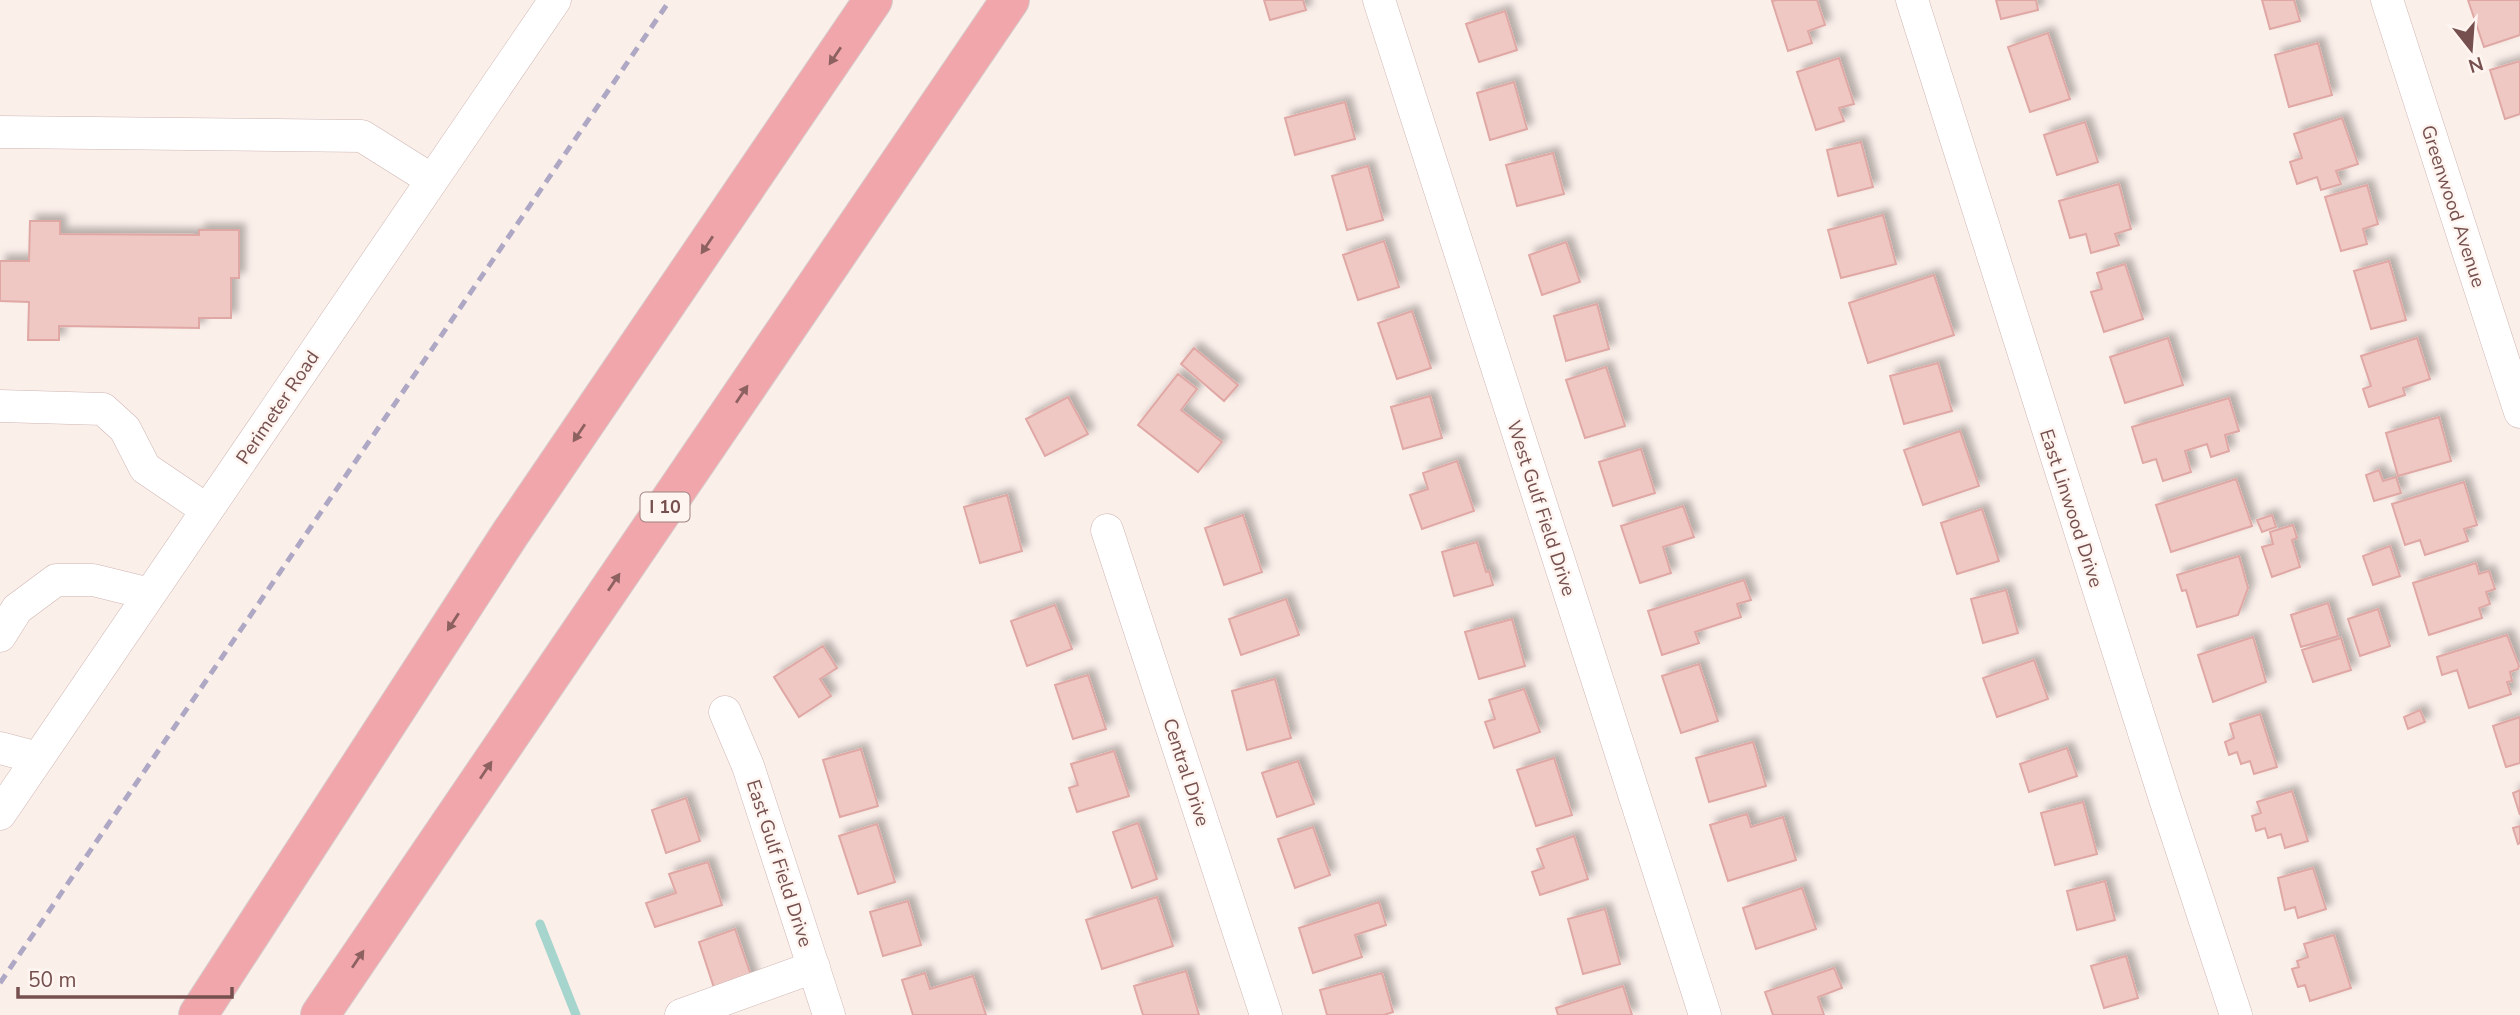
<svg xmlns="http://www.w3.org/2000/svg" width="2520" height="1015" font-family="'Nunito Sans',sans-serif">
	<defs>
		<filter id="shadow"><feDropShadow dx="6" dy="-6" stdDeviation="3.5" flood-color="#0004"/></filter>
	</defs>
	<rect width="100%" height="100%" fill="#fbefea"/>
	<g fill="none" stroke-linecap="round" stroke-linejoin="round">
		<path stroke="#a6d5cd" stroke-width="9" d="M540,924l36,91"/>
	</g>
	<path fill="#efc7c3" stroke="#e0a8a5" stroke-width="2" filter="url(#shadow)" d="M1264,0h39l3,10 -36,10z
		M1777,0h40l8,25 -17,6 4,12 -24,8 -16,-50z
		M1996,0h40l2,10 -37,9z
		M2262,0h32l6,21 -30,8z
		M2468,0h52v35l-36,12z
		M1505,11l12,39 -38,12 -13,-38z
		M2048,33l22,66 -40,13 -22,-65z
		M2318,43l14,52 -43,12 -14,-52z
		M1839,58l15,46 -15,4 5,13 -28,9 -19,-58z
		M2520,61v53l-15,5 -15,-49z
		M1514,82l13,47 -37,11 -13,-47z
		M1345,102l10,37 -60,16 -10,-37z
		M2342,118l16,46 -22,7 5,13 -20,6 -4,-13 -20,7 -7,-22 12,-4 -8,-24z
		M2085,122l13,40 -41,13 -13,-40z
		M1861,142l12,45 -35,9 -11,-46z
		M1553,153l11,41 -47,12 -11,-41z
		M1368,166l15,54 -36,10 -15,-54z
		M2119,184l12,45 -16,5 4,11 -28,8 -5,-19 -16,4 -11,-37z
		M2367,185l11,39 -15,5 4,15 -26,7 -16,-54z
		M1883,215l13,49 -55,14 -13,-48z
		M30,221h30v13l139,1v-5h40v48h-8v40h-32v10l-140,-2v14h-31l1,-38 -29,-1v-40h29z
		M1384,241l15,46 -41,13 -15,-45z
		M1566,242l14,40 -38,13 -13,-40z
		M2389,261l17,59 -35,9 -17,-58z
		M2125,264l18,55 -39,13 -13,-40 11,-3 -5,-16z
		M1934,275l20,60 -86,28 -19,-60z
		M1597,304l12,45 -43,12 -12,-45z
		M1412,311l19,57 -34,11 -19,-56z
		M2168,338l15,47 -58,18 -15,-46z
		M2417,338l13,41 -27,9 2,7 -36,12 -6,-18 8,-3 -10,-30z
		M1194,348l44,37 -14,16 -43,-37z
		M1938,363l14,48 -48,13 -14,-48z
		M1606,367l19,59 -40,12 -19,-58z
		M1178,374l19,15 -16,21 41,32 -24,30 -60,-47z
		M1430,396l12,42 -39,11 -12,-42z
		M1068,397l20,37 -43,22 -19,-37z
		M2229,398l10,33 -14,4 4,16 -18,6 -4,-13 -22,7 6,21 -28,9 -7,-22 -13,4 -11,-36z
		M2439,417l12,44 -53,15 -12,-43z
		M1960,431l19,55 -56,19 -19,-55z
		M1641,449l14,44 -42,13 -14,-44z
		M1457,461l17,50 -52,18 -12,-34 18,-6 -5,-16z
		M2379,470l4,11 13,-4 5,16 -27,8 -8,-26z
		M2236,479l16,47 -81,26 -15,-47z
		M2464,482l13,43 -13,4 4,12 -43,14 -5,-15 -15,5 -13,-41z
		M1007,495l15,56 -42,12 -16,-56z
		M1683,506l11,31 -31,10 8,26 -31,10 -19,-57z
		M1982,509l17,52 -42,13 -16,-51z
		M1243,515l19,57 -38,13 -19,-57z
		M2272,515l4,12 -14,5 -5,-12z
		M2293,525l4,13 -5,2 8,27 -28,10 -10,-30 11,-3 -3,-12z
		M1477,542l9,30 3,-1 4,14 -39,11 -12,-44z
		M2390,546l10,30 -27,9 -10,-29z
		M2239,556l9,32 -10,27 -41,12 -11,-37 -4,1 -5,-16z
		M2476,563l3,11 10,-3 6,18 -9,3 4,12 -11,4 3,10 -53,17 -16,-52z
		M1744,580l7,20 -14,4 4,13 -46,15 4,11 -37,12 -14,-44z
		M2006,590l12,43 -35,10 -12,-44z
		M1286,599l13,36 -58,20 -12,-36z
		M2328,603l10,33 -37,11 -10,-32z
		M1055,605l17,44 -45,17 -16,-45z
		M2378,609l12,37 -30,10 -12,-37z
		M1512,619l13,47 -46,13 -14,-47z
		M2507,635l12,31 -1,3 -8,3 2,9 -5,1 4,12 -42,14 -12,-38 -15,5 -5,-18z
		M2253,637l13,45 -53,20 -15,-47z
		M2341,638l10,32 -38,12 -11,-32z
		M823,646l14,22 -17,11 11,17 -32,21 -25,-40z
		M2034,660l14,39 -51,18 -14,-39z
		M1699,664l19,57 -37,12 -19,-57z
		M1088,675l18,54 -33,10 -18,-54z
		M1275,679l16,59 -44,12 -15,-59z
		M1524,689l16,43 -46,16 -9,-26 10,-3 -6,-19z
		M2420,710l5,12 -17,7 -4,-12z
		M2260,714l17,53 -23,7 -4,-13 -9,3 -4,-12 -8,3 -4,-13 9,-4 -4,-14z
		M2520,717v46l-14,4 -13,-41z
		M1753,742l13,44 -57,16 -13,-44z
		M2067,748l10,28 -48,16 -9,-28z
		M861,749l17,57 -38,11 -17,-57z
		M1114,751l15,45 -52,16 -8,-24 9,-3 -7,-21z
		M1554,758l18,57 -36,11 -19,-56z
		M1298,761l16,43 -37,13 -15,-44z
		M2520,790v25l-7,-22z
		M2292,791l16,50 -23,7 -4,-14 -13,4 -3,-10 -9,3 -4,-15 9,-3 -4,-11z
		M686,798l14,43 -34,12 -14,-43z
		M2083,802l14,52 -42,11 -14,-52z
		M1747,814l4,13 32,-10 13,43 -68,21 -18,-56z
		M1138,823l19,56 -25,9 -19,-56z
		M877,824l18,58 -37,12 -19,-58z
		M2520,826v17l-2,1 -5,-16z
		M1313,827l17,48 -35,13 -17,-49z
		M1574,836l14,43 -48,16 -8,-23 12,-4 -7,-19z
		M708,862l14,43 -67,22 -9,-24 30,-10 -7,-19z
		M2313,868l13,41 -28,9 -3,-11 -10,3 -7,-32z
		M2105,881l10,39 -38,10 -10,-39z
		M1802,888l14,41 -60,20 -13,-41z
		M1157,897l16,49 -71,23 -16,-49z
		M908,901l13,44 -38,11 -13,-44z
		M1379,902l7,23 -31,10 7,22 -49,16 -14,-45z
		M1605,909l15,55 -37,10 -15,-55z
		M735,929l20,58 -37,13 -19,-58z
		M2334,935l17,53 -41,13 -5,-16 -7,2 -6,-18 7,-2 -2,-6 11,-4 -4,-13z
		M2126,956l12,42 -34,10 -13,-42z
		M1834,968l8,20 -24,9 6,18h-51l-8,-23z
		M1186,971l13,44h-56l-9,-29z
		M925,973l5,16 43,-13 13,39h-73l-11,-35z
		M1382,973l11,39 -9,3h-57l-7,-25z
		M1623,986l9,29h-74l-2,-7z"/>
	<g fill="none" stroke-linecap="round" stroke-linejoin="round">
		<g stroke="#cfb6b3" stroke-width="33">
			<path id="minor" d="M1379,0l326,1015
				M1912,0l253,799 71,216
				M2387,0l133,412
				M0,132l362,4 70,44
				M0,406l103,3 22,20 20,39 62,42
				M1107,530l159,485
				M0,636l17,-27 39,-29h37l57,14
				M725,712l23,54 81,249
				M0,748l38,10
				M0,814l555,-814
				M681,1015l133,-48"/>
		</g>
		<g stroke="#d6caca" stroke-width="40">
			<path id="highway" d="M198,1015l312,-481 363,-534
				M320,1015l690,-1015"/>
		</g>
		<use href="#minor" stroke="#fff" stroke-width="32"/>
		<use href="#highway" stroke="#f1a6ab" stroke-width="38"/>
		<path stroke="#aea8c5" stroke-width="5" stroke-dasharray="10 7" stroke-linecap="butt" d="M0,983l670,-983"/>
	</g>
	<defs><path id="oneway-solid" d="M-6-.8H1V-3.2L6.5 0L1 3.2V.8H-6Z" transform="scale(1.75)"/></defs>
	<g fill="#8e6161">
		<use href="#oneway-solid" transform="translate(835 56) rotate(124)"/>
		<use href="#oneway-solid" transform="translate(707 245) rotate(124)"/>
		<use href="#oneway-solid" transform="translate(742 394) rotate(-56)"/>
		<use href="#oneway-solid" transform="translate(579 433) rotate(124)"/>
		<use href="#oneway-solid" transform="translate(614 582) rotate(-56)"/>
		<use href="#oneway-solid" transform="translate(453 622) rotate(123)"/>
		<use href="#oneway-solid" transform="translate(486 770) rotate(-56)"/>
		<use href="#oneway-solid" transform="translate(358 959) rotate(-56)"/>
	</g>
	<g text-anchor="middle" stroke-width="5" stroke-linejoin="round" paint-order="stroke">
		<rect fill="#fef4f0" stroke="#9e817f" stroke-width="2" x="640.5" y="492.5" width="49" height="29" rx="5"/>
		<g font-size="18" font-weight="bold" fill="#75504f">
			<text x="665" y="513">I 10</text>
		</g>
		<g font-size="19" fill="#75504f" stroke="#fef4f0">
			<text transform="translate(2454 206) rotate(72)" y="7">Greenwood Avenue</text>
			<text transform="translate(277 407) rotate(-56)" y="7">Perimeter Road</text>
			<text transform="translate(1542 508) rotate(72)" y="7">West Gulf Field Drive</text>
			<text transform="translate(2072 508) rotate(72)" y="7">East Linwood Drive</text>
			<text transform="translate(1187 772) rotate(72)" y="7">Central Drive</text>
			<text transform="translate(780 863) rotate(72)" y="7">East Gulf Field Drive</text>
		</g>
	</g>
	<g transform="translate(2471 49) rotate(163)" stroke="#fef4f0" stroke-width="5" paint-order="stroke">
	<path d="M0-5L12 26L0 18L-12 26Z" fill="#75504f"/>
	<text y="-10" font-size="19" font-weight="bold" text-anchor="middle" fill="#75504f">N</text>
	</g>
	<path d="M18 987v10h214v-10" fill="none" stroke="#75504f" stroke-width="3.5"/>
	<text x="28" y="987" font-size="21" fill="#75504f" stroke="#fef4f0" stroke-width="5" paint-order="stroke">50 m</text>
</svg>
